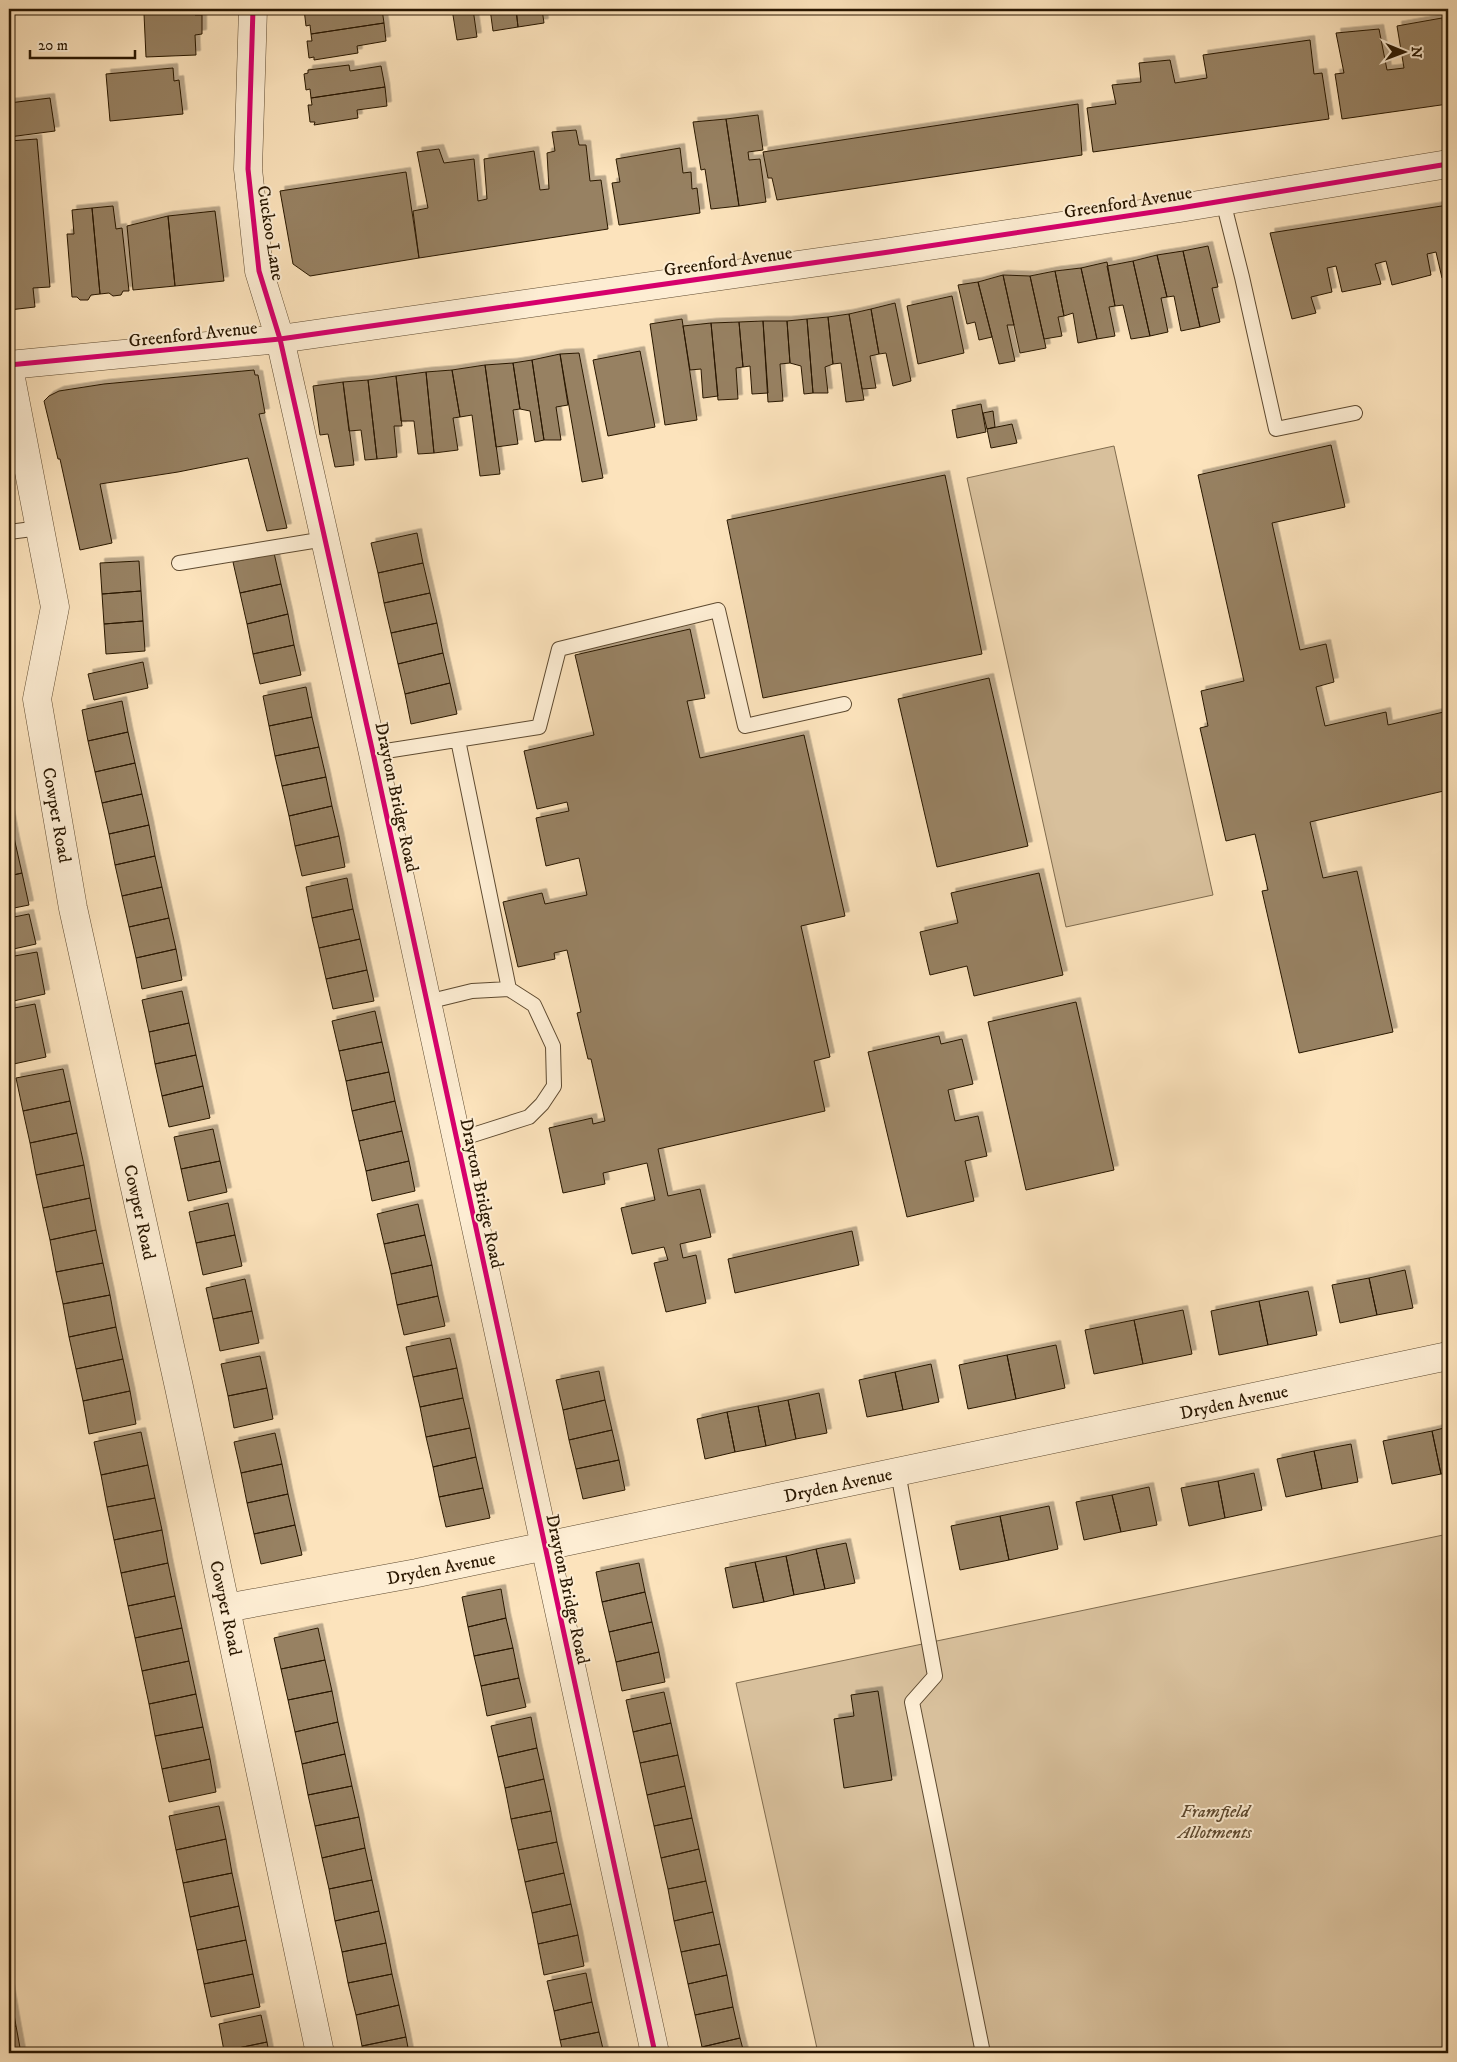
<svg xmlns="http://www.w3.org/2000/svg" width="1457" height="2062" font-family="'IM FELL DW Pica',serif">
	<defs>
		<filter id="shadow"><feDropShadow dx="4.5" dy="-4.5" stdDeviation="0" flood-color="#0004"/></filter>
	</defs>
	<rect width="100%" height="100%" fill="#fce3bc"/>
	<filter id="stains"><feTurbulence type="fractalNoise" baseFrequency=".004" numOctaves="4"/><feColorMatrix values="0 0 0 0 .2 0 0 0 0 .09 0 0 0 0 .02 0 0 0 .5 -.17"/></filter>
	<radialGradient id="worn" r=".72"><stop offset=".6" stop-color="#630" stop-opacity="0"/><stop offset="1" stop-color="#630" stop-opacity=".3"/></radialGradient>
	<path fill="#d8c09c" stroke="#806c4e" d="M1114,446l99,449 -147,32 -99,-449z
		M1448,1534v519h-630l-82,-370z"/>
	<path fill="#978162" stroke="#291701" filter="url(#shadow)" d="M129,9h72v1h-6l1,2 -67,2z
		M304,9h78l2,14 -73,11 -1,-9 -4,1z
		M452,9h21l4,28 -20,3z
		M490,9h26l2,18 -25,4z
		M516,9h26l2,14 -26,4z
		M196,12l-1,3h7v19l-7,1 1,20 -50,2 -2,-43z
		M1442,18l6,36v50l-106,15 -7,-45 9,-1 -8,-40 43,-4 8,41 17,-2 -7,-42z
		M384,23l2,18 -29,5 1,7 -44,7v-3l-5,1 -2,-17h5l-1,-7z
		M1310,40l4,34 8,-1 7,46 -236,33 -6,-44 29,-4 -4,-19 29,-3 -2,-19 31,-3 5,23 32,-5 -4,-23z
		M349,65l1,6 31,-5 4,21 -74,11 -1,-9 -4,1 -2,-16 4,-1v-3z
		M173,68l1,13 5,-1 4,34 -73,7 -4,-47z
		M385,87l2,19 -30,4 1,8 -44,7 1,-3h-5l-2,-17h4l-1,-7z
		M50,98l5,33 -46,6v-34z
		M1078,104l4,51 -305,45 -5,-22h-4l-5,-26z
		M758,115l5,35 -15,2 1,8 11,-1 6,43 -27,4 -13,-87z
		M726,119l13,87 -28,3 -6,-40 -4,1 -8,-48z
		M576,130l3,15h7l4,36 11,-1 7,49 -189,29 -6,-47 15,-3 -11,-56 22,-3 5,14 30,-4 4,42 9,-2 -3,-40 50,-8 6,39 9,-1 -2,-36 8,-2 -3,-19z
		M37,139l13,148 -17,1 2,19 -26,3v-169z
		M680,148l3,25 8,-1 1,17 5,-1 3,25 -81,12 -7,-42 8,-1 -4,-23z
		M406,172l13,86 -109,18 -17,-12 -13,-73z
		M1448,205v71l-6,2 -6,-26 -9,2 4,21 -39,10 -6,-24 -11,3 6,20 -39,8 -6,-26 -9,2 5,24 -21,5 5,16 -24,6 -22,-86z
		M113,206l3,23 6,-1 7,63h-6l-2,4 -8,1 -4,-3 -9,1 -8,-86z
		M92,208l8,86 -9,1 -3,5h-8l-3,-3h-5l-5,-63h7l-2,-24z
		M215,211l9,70 -49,5 -7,-70z
		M168,216l7,70 -42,4 -6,-64z
		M1208,246l10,41 -6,1 8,34 -20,5 -17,-76z
		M1183,251l17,76 -19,4 -7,-35 -7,1 -10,-42z
		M1157,255l10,42 -6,1 7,34 -18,4 -17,-75z
		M1133,261l17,75 -19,3 -8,-34 -8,1 -8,-40z
		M1107,262l8,44 -6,1 6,29 -18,3 -16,-71z
		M1081,268l16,71 -19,4 -5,-30 -9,3 -9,-45z
		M1055,271l9,45 -6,1 4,19 -18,3 -14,-63z
		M1003,275l11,50h-7l8,36 -16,3 -21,-82z
		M1003,275l27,1 16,72 -26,5z
		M978,282l14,55 -13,3 -4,-18 -8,2 -9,-39z
		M952,296l12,57 -46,11 -11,-58z
		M895,303l16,78 -18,5 -7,-33 -7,1 -8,-45z
		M871,309l8,45 -9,2 6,32 -14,1 -13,-75z
		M849,314l15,86 -18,2 -5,-39 -8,1 -5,-47z
		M828,317l5,47 -8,3 3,26h-15l-6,-74z
		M682,319l15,101 -32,5 -15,-101z
		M807,319l6,74 -9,1 -3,-28 -11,-3 -3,-42z
		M763,321h24l3,42 -10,1 3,37 -15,1z
		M763,321l5,72 -16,1 -2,-28 -7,1 -4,-45z
		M739,322l4,45 -7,1 2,31 -20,1 -7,-77z
		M711,323l7,73 -15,2 -2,-29 -11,1 -7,-44z
		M640,351l15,76 -47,9 -15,-76z
		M579,353l24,125 -21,4 -22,-128z
		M560,354l8,51 -12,2 5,33h-17l-12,-80z
		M532,360l12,80 -9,2 -5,-31 -10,-2 -7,-46z
		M513,363l7,46 -7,1 5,34 -22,3 -11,-82z
		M485,365l15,109 -20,2 -8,-61 -12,2 -8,-47z
		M254,370l1,5h3l7,38 -6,1 28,114 -20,3 -19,-73 -70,14 -78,12 12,59 -32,7 -20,-91h-2l-14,-58 5,-5 10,-5 45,-7z
		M452,370l8,47 -7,1 5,32 -24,3 -8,-81z
		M426,372l8,81 -16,1 -4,-33h-13l-5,-45z
		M396,376l6,50h-8l3,31 -20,2 -9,-79z
		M368,380l9,79 -12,1 -4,-30 -12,1 -6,-49z
		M343,382l11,83 -19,2 -7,-33 -8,1 -7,-49z
		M981,404l5,28 -29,6 -5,-28z
		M993,411l2,16 -8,2 -4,-16z
		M1012,424l5,19 -26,5 -4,-19z
		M1331,445l14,62 -73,16 28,127 26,-6 8,38 -18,5 9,39 61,-14 2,13 60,-14v79l-138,32 13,56 34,-7 36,161 -94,21 -37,-162 6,-1 -13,-56 -29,7 -26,-113 8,-2 -7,-35 43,-10 -46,-206z
		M945,475l37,179 -219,44 -36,-178z
		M417,533l6,30 -45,10 -7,-30z
		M274,553l7,31 -41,9 -7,-31z
		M139,561l2,30 -39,3 -2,-31z
		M423,563l7,30 -46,10 -6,-30z
		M281,584l7,30 -41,10 -7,-31z
		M141,591l2,30 -39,3 -2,-30z
		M430,593l7,30 -46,10 -7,-30z
		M288,614l6,31 -41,9 -6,-30z
		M143,621l2,30 -39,3 -2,-30z
		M437,623l6,30 -45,11 -7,-31z
		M690,629l15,69 -18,3 13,57 104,-23 41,181 -44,10 29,131 -16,4 11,50 -167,38 10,47 32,-7 11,48 -31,7 3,14 13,-3 10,48 -40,9 -12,-49 14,-3 -4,-13 -32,7 -11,-46 34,-8 -8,-37 -44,10 2,11 -42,9 -14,-65 43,-10 1,6 12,-3 -14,-62h-3l-11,-46 4,-1 -14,-62 -13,3 1,6 -37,8 -15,-65 39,-9 3,11 42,-9 -8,-37 -33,8 -10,-48 33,-7 -2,-9 -30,7 -13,-58 70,-16 -19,-80z
		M294,645l7,30 -41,9 -7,-30z
		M443,653l7,30 -45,11 -7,-30z
		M143,662l5,26 -54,12 -6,-26z
		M989,678l39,168 -91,21 -39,-168z
		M450,683l7,31 -46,10 -6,-30z
		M306,687l6,30 -43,9 -6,-30z
		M122,701l6,31 -40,9 -6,-31z
		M312,717l7,30 -44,9 -6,-30z
		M128,732l7,31 -40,9 -7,-31z
		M319,747l7,30 -44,9 -7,-30z
		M135,763l7,31 -40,9 -7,-31z
		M326,777l6,29 -43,10 -7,-30z
		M142,794l7,31 -40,9 -7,-31z
		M332,806l7,30 -44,10 -6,-30z
		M9,810l6,32 -6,1z
		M149,825l6,31 -40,9 -6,-31z
		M339,836l6,31 -43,9 -7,-30z
		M15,842l7,31 -13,3v-33z
		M155,856l7,31 -40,9 -7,-31z
		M22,873l7,32 -20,4v-33z
		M1039,873l24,102 -89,21 -7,-30 -37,9 -10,-43 38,-9 -7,-30z
		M347,878l6,31 -41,9 -6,-31z
		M162,887l7,31 -40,9 -7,-31z
		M353,909l7,30 -41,9 -7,-30z
		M29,914l7,30 -27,6v-32z
		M169,918l7,31 -40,9 -7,-31z
		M360,939l7,31 -41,9 -7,-31z
		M176,949l6,31 -40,9 -6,-31z
		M37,952l8,42 -36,8v-45z
		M367,970l7,31 -41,8 -7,-30z
		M182,991l7,32 -40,9 -7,-32z
		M1076,1002l38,168 -88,20 -38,-168z
		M35,1004l11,53 -37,8v-56z
		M375,1011l7,31 -43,9 -7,-30z
		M189,1023l7,32 -41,9 -6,-32z
		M939,1036l2,8 21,-5 11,45 -25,6 7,31 23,-5 9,40 -22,5 9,40 -67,16 -39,-165z
		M382,1042l7,30 -43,9 -7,-30z
		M196,1055l7,31 -41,10 -7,-32z
		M63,1069l7,32 -47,10 -7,-33z
		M389,1072l6,29 -43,10 -6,-30z
		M203,1086l7,32 -41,9 -7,-31z
		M70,1101l7,32 -47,10 -7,-32z
		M395,1101l7,30 -43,10 -7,-30z
		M213,1129l7,32 -39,8 -7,-32z
		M402,1131l7,30 -43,10 -7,-30z
		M77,1133l7,32 -48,10 -6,-32z
		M220,1161l7,31 -39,9 -7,-32z
		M409,1161l6,30 -43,10 -6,-30z
		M84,1165l6,33 -47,10 -7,-33z
		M90,1198l6,32 -46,10 -7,-32z
		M228,1203l7,32 -39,8 -7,-31z
		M418,1204l7,31 -41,9 -7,-30z
		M96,1230l7,33 -47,9 -6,-32z
		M852,1231l7,34 -124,28 -7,-34z
		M235,1235l7,31 -39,9 -7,-32z
		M425,1235l7,30 -41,9 -7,-30z
		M103,1263l7,32 -47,9 -7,-32z
		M432,1265l6,31 -41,9 -6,-31z
		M1405,1270l8,38 -36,7 -8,-37z
		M1369,1278l8,37 -37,8 -8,-38z
		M245,1279l7,32 -39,8 -7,-31z
		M1308,1291l9,44 -49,10 -9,-44z
		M110,1295l6,32 -47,10 -6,-33z
		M438,1296l7,30 -41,9 -7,-30z
		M1259,1301l9,44 -49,10 -8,-44z
		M1183,1310l9,44 -49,10 -9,-44z
		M252,1311l7,32 -39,8 -7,-32z
		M1134,1320l9,44 -49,10 -9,-44z
		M116,1327l7,32 -47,10 -7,-32z
		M450,1338l7,30 -44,9 -7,-30z
		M1056,1345l9,43 -49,11 -9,-44z
		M1007,1355l9,44 -48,10 -9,-44z
		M260,1356l7,32 -39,8 -7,-32z
		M123,1359l7,32 -47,10 -7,-32z
		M931,1364l8,38 -36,8 -8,-38z
		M457,1368l6,30 -43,9 -7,-30z
		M599,1371l6,29 -42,10 -7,-30z
		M895,1372l8,38 -36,7 -8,-37z
		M267,1388l6,31 -39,9 -6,-32z
		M130,1391l6,33 -47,10 -6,-33z
		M819,1393l8,40 -31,6 -8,-39z
		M463,1398l7,30 -44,9 -6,-30z
		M605,1400l7,30 -43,10 -6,-30z
		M788,1400l8,39 -30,7 -8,-40z
		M758,1406l8,40 -31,6 -8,-40z
		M727,1412l8,40 -30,7 -8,-40z
		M1448,1427v46l-7,1 -9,-43z
		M470,1428l6,29 -43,10 -7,-30z
		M612,1430l7,30 -43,9 -7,-29z
		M1432,1431l9,43 -49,10 -9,-43z
		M141,1432l7,33 -47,10 -7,-33z
		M275,1433l7,31 -41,9 -7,-31z
		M1351,1444l7,38 -36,7 -8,-38z
		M1314,1451l8,38 -36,8 -9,-38z
		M476,1457l7,31 -44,9 -6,-30z
		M619,1460l6,30 -42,9 -7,-30z
		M282,1464l6,30 -41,9 -6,-30z
		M148,1465l7,33 -48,9 -6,-32z
		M1254,1473l8,37 -37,8 -7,-37z
		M1218,1481l7,37 -36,8 -8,-38z
		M1149,1487l8,38 -36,7 -9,-37z
		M483,1488l7,30 -44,9 -7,-30z
		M288,1494l7,31 -41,9 -7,-31z
		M1112,1495l9,37 -37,8 -8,-38z
		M155,1498l7,32 -48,10 -7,-33z
		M1049,1506l9,43 -49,11 -9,-44z
		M1000,1516l9,44 -49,10 -9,-44z
		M295,1525l7,30 -41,9 -7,-30z
		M162,1530l6,33 -47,10 -7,-33z
		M846,1543l9,40 -30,6 -9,-40z
		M816,1549l9,40 -31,6 -8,-39z
		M786,1556l8,39 -30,7 -9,-40z
		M755,1562l9,40 -31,6 -8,-40z
		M168,1563l7,33 -47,10 -7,-33z
		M639,1563l6,29 -43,10 -6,-30z
		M501,1589l5,29 -38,9 -6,-30z
		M645,1592l7,30 -43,10 -7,-30z
		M175,1596l7,32 -47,10 -7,-32z
		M506,1618l7,30 -39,8 -6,-29z
		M652,1622l7,30 -43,10 -7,-30z
		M182,1628l7,33 -47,10 -7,-33z
		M318,1628l7,32 -44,9 -7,-31z
		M513,1648l6,30 -38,8 -7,-30z
		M659,1652l6,30 -43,9 -6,-29z
		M325,1660l7,31 -44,9 -7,-31z
		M189,1661l7,33 -47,10 -7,-33z
		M519,1678l7,29 -39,9 -6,-30z
		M332,1691l6,31 -43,10 -7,-32z
		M878,1691l14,89 -48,8 -10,-69 20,-3 -3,-21z
		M664,1692l7,31 -38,9 -7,-32z
		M196,1694l7,33 -48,9 -6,-32z
		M531,1717l6,31 -39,9 -7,-31z
		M338,1722l7,32 -43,10 -7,-32z
		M671,1723l7,32 -38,8 -7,-31z
		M203,1727l7,32 -48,10 -7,-33z
		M537,1748l7,31 -39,9 -7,-31z
		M345,1754l7,32 -44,9 -6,-31z
		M678,1755l7,31 -38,9 -7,-32z
		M210,1759l6,33 -47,10 -7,-33z
		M544,1779l7,32 -40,8 -6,-31z
		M352,1786l7,31 -44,9 -7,-31z
		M685,1786l7,32 -38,8 -7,-31z
		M219,1806l7,33 -50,11 -7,-34z
		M551,1811l6,31 -39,8 -7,-31z
		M359,1817l6,31 -43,10 -7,-32z
		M692,1818l7,31 -38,9 -7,-32z
		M226,1839l6,34 -49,10 -7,-33z
		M557,1842l7,31 -39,9 -7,-32z
		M365,1848l7,32 -43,9 -7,-31z
		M699,1849l7,32 -38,8 -7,-31z
		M232,1873l7,33 -49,11 -7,-34z
		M564,1873l7,31 -39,9 -7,-31z
		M372,1880l7,31 -44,10 -6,-32z
		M706,1881l7,31 -39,9 -6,-32z
		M571,1904l7,31 -40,9 -6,-31z
		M239,1906l7,34 -49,10 -7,-33z
		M379,1911l7,32 -44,9 -7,-31z
		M713,1912l7,32 -39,8 -7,-31z
		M578,1935l6,31 -40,9 -6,-31z
		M246,1940l7,34 -49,10 -7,-34z
		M386,1943l6,31 -44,9 -6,-31z
		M720,1944l7,31 -39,9 -7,-32z
		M586,1973l6,29 -38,9 -7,-30z
		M253,1974l7,33 -49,10 -7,-33z
		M392,1974l7,31 -43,10 -8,-32z
		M727,1975l6,32 -38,8 -7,-31z
		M9,1985l7,41 -7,2z
		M592,2002l7,30 -39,8 -6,-29z
		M399,2005l7,32 -44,9 -6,-31z
		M733,2007l7,31 -38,9 -7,-32z
		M261,2015l6,27 -43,9 -5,-27z
		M16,2026l5,27h-12v-25z
		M599,2032l5,21h-41l-3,-13z
		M406,2037l3,16h-46l-1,-7z
		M740,2038l4,15h-40l-2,-6z
		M267,2042l2,11h-44l-1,-2z"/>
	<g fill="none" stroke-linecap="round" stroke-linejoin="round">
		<g stroke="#5e4a30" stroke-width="16">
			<path id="service" d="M1223,201l19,76 34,152 79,-16
				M9,532l31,-4
				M179,563l146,-24
				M458,740l51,249
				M373,753l166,-26 20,-78 159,-39 27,116 99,-22
				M427,1002l45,-11 37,-2 25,16 19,41 1,40 -12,18 -13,13 -72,23
				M898,1472l37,204 -23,26 71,351"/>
		</g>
		<g stroke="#5e4a30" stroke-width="29">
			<path id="minor" d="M253,9l-5,160 11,102 21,68 93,414 282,1300
				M9,368l46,239 -18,92 36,209 106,479 141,666
				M226,1608l191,-35 1031,-217"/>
		</g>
		<g stroke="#5e4a30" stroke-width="29">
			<path id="tertiary" d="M9,365l271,-26 609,-87 291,-44 268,-44"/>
		</g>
		<use href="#service" stroke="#fdedd3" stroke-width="14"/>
		<use href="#minor" stroke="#fdedd3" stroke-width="28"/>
		<use href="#tertiary" stroke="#fdedd3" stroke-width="28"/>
		<g stroke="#fdedd3" stroke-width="8">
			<path id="cycleway" d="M253,9l-5,160 11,102 21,68 93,414 282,1300
				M9,365l271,-26 609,-87 291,-44 268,-44"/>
		</g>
		<use href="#cycleway" stroke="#d6006c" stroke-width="5"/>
	</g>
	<g text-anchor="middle" stroke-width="4" stroke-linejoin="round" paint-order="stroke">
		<g font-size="18" fill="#291701" stroke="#fdedd3">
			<text transform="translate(1128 202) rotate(-9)" y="6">Greenford Avenue</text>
			<text transform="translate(271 233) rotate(81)" y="6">Cuckoo Lane</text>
			<text transform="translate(728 261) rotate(-8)" y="6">Greenford Avenue</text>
			<text transform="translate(193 334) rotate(-6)" y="6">Greenford Avenue</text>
			<text transform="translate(397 797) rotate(78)" y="6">Drayton Bridge Road</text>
			<text transform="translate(57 815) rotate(80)" y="6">Cowper Road</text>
			<text transform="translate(482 1193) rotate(78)" y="6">Drayton Bridge Road</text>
			<text transform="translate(140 1212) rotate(78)" y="6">Cowper Road</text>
			<text transform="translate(1234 1402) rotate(-12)" y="6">Dryden Avenue</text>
			<text transform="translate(838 1485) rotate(-12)" y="6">Dryden Avenue</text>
			<text transform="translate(441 1568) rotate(-11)" y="6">Dryden Avenue</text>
			<text transform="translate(568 1589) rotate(78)" y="6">Drayton Bridge Road</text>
			<text transform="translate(226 1608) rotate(78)" y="6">Cowper Road</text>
		</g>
		<g font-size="18" font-style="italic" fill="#5e4a30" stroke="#fdedd3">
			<text x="1215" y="1817">Framfield<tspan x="1215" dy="21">Allotments</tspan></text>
		</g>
	</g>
	<rect width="1457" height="2062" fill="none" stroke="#fce3bc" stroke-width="30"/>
	<rect x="10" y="10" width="1437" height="2042" fill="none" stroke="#291701" stroke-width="2.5"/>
	<rect x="15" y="15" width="1427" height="2032" fill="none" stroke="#291701"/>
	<g transform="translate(1404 52) rotate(91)" stroke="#fdedd3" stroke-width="4" paint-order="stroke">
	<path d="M0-4L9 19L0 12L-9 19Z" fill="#291701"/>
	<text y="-8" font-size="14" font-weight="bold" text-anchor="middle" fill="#291701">N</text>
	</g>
	<path d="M30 50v8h105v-8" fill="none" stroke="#291701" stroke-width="2.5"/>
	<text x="38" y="50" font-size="15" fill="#291701" stroke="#fdedd3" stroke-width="4" paint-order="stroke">20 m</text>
	<rect width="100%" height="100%" filter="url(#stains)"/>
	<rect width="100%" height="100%" fill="url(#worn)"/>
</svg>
